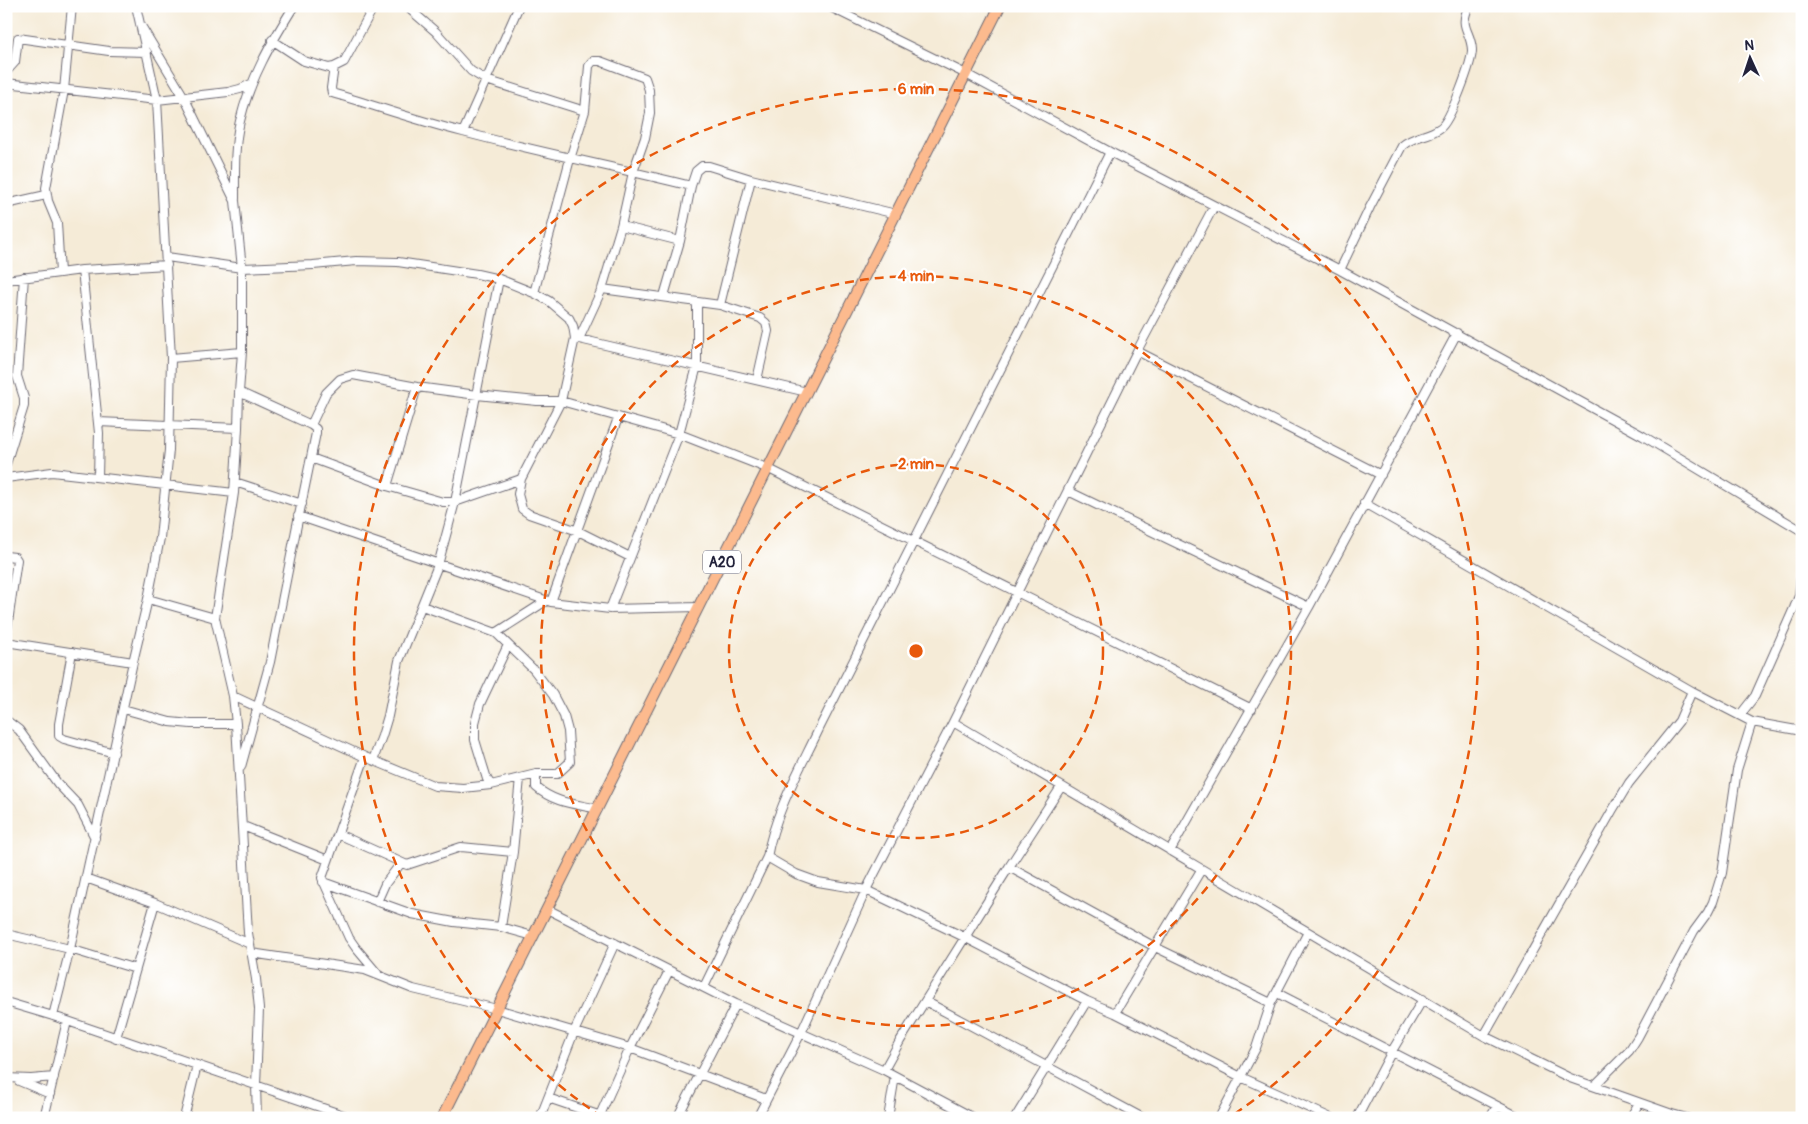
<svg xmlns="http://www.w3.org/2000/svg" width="1808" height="1124" font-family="Pangolin,sans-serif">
	<rect width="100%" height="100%" fill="#fff"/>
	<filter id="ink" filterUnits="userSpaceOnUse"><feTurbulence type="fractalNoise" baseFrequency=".02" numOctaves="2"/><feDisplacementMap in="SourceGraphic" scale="10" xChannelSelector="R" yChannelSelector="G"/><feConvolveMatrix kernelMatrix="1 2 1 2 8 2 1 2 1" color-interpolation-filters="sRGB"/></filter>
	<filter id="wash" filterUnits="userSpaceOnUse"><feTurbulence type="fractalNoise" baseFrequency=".0096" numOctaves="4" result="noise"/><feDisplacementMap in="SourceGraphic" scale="20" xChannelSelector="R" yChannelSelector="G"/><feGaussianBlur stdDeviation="1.12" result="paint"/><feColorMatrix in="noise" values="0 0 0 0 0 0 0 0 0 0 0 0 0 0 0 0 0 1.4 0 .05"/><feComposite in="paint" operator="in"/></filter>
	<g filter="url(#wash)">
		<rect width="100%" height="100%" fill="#f5ebd7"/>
	</g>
	<g filter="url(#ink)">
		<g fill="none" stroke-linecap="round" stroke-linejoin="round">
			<g stroke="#6c6872" stroke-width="10">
				<path id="minor" d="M406,6l30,26 35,39 15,9 99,31
					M828,6l138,68 144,78 230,118 303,166 159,95
					M140,24l44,73 51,104 7,67v84l-3,40 -1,36 -4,65 -19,125 18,78 3,28 12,209 8,46 3,30 -3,76 1,33
					M272,40l32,21 25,7 5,-1 10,-5 30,-56
					M334,67l-3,21 1,5c44,13 86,28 131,39 75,20 152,35 228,54
					M6,72l9,-10 3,-24 91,13 38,1
					M6,83l151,17 71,-8 12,-3 11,-5
					M463,132l56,-126
					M235,199c0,-26 -1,-53 5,-78 10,-42 31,-78 54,-115
					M6,204l40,-9
					M1214,206l-77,145 -184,371 531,314 86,42 102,36 15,4
					M621,226l59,15
					M167,257l75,11 71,-3 43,-4 42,1 79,12 22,5 35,14 15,8 20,17 4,8 2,12 -14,63 118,33 90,35 483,240
					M82,270l17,163 -1,44
					M1340,270l30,-63 32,-61c12,-11 26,-9 38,-18 10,-6 32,-66 32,-78 -1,-20 -14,-22 -3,-44
					M60,273l-3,-50 -9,-22 -2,-13 18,-98 8,-84
					M6,280l76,-10 85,-5
					M602,289l118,16 40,13 6,5 2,8 -11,49
					M534,293l36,-134 15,-48 4,-45 4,-5h7l45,17 4,12 1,23 -5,25 -12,34 -12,54 -19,63 -23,50
					M664,296l16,-55 11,-55 5,-15 6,-5h7l42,13 145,35
					M720,305l31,-126
					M575,338l232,54
					M1137,351l244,124
					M171,358l71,-6
					M239,392l72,33 5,4v4l-20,97 -26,132 -29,105
					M98,422l140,6
					M311,458l76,28 56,16h12l66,-23 40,-78h-24l-60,-6 -60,-8 -64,-12 -13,4 -14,14 -15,32
					M6,464l18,-58v-8l-7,-22 7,-99
					M6,478l46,-6 182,21
					M521,479l-3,15 4,15 7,5 49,17 52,26
					M235,482l67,22
					M387,486l30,-99
					M1068,491l241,116
					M1364,503l328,188 60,31 50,9
					M298,516l253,86 59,7 89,-2
					M6,556l9,1 2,3 -11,76
					M148,599l67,19
					M551,602l67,-184
					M422,606l74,27 38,37 19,25 11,21 4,15 2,31 -13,12h-21
					M610,609l69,-175 18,-68v-64
					M496,633l50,-32
					M6,642l127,20
					M72,652l-13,72v12l5,3 50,14
					M233,696l132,61 70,29 28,2 28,-3 45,-11v13c18,16 40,17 62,22
					M123,709l47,13 21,2h45
					M1740,715l15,-19 39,-88 5,-12 3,-28
					M6,720l13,10 39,54 20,21 17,33
					M365,757l-43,121 27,60 7,10 21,25
					M373,760l9,-24 6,-20 11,-55 39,-96 17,-63 44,-223
					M491,785l-4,-6 -12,-39v-17l5,-19 28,-59
					M1061,787l-52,80 146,80 116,56
					M243,826l85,34
					M338,834l69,31 54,-18 52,5
					M1170,851l139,-244 148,-274
					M767,857l29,17 22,8 48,8 100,48 121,63 28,12 126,64 90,41
					M86,878l69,25 95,41
					M323,882l89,32 42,8 47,5 32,9
					M377,902l8,-18 16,-21
					M547,909l189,95 148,66 90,48
					M501,927l12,-75 7,-74
					M6,934l64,15 66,20
					M251,953l114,17 48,19 84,20 133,39 136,51
					M704,987l63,-130c8,-45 32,-86 52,-128l291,-577
					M1277,993l244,125
					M925,1001l218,117
					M6,1002l47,14 299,102
					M1115,1013l86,-143
					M53,1016l17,-67 63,-287 15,-63 12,-61 9,-88 2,-92 -14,-258 -21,-94
					M1484,1036l128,-225 17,-28 50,-62 13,-30
					M116,1038l39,-135
					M884,1070l16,-29 109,-174
					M6,1078l25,1 23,-2
					M19,1081l31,13
					M1594,1086l35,-35 9,-14 56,-106 14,-19 5,-10 9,-29 15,-103 15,-48
					M548,1098l59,20
					M600,1115l30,-67 39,-77
					M44,1118l23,-97
					M184,1118l13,-53
					M540,1118l34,-86 41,-89
					M677,1118l59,-114
					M757,1118l44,-85 65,-143 87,-168
					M888,1118l7,-42
					M1015,1118l72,-117
					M1219,1118l37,-70 15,-45 37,-71
					M1357,1118l35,-67 31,-52
					M1490,1118l7,-12
					M1630,1118l9,-15"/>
			</g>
			<g stroke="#6c6872" stroke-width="12">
				<path id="major" d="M442,1118l558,-1112"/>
			</g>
			<use href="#minor" stroke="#fff" stroke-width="8"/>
			<use href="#major" stroke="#fcba8e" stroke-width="10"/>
		</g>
	</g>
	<g fill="none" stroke="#e8590c" stroke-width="2.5" stroke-dasharray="9 6">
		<circle cx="916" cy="651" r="187"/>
		<circle cx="916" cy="651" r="375"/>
		<path d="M602 1117A562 562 0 1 1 1230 1117"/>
	</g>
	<g text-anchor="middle" stroke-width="4.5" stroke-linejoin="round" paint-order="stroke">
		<rect fill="#fff" stroke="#646476" stroke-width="1" x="703" y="550.5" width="38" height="23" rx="4"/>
		<g font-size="14" font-weight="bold" fill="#22223b">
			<text x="722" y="567">A20</text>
		</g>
	</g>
	<circle cx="916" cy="651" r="8" fill="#e8590c" stroke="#fff" stroke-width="2.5"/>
	<g font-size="15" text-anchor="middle" font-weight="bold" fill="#e8590c" stroke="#fff" stroke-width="4.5" stroke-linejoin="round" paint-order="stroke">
		<text x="916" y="94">6 min</text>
		<text x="916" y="281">4 min</text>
		<text x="916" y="469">2 min</text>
	</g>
	<rect width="1808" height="1124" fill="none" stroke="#fff" stroke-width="25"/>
	<g transform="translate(1750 58) rotate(357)" stroke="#ffffff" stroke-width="4" paint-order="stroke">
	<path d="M0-4L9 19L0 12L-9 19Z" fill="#22223b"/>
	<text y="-8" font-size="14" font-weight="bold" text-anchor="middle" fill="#22223b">N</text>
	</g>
</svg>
